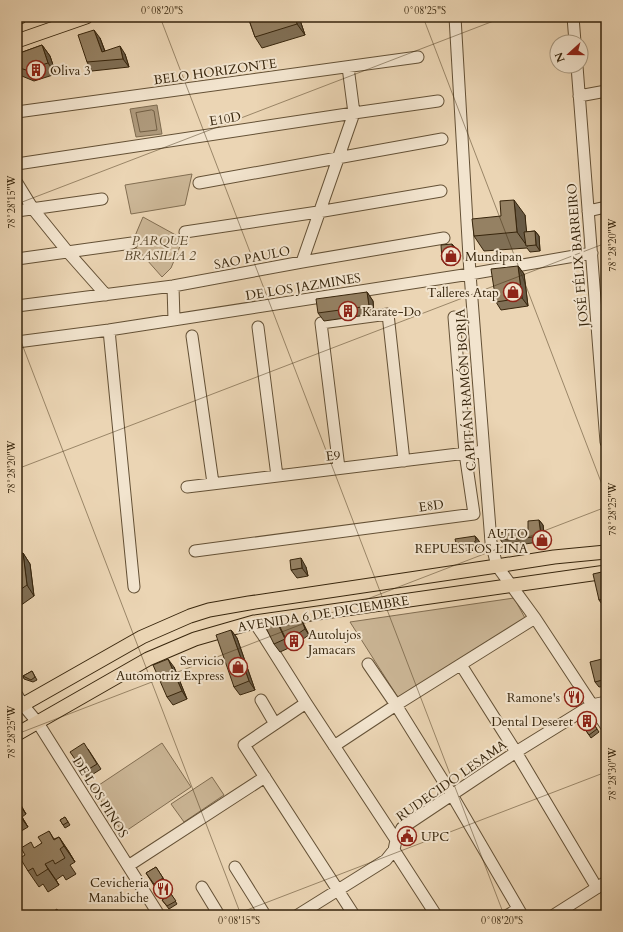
<svg xmlns="http://www.w3.org/2000/svg" width="623" height="932" font-family="Cardo,serif">
	<rect width="100%" height="100%" fill="#ebd5b4"/>
	<filter id="stains"><feTurbulence type="fractalNoise" baseFrequency=".005" numOctaves="4"/><feColorMatrix values="0 0 0 0 .2 0 0 0 0 .09 0 0 0 0 .02 0 0 0 .5 -.17"/></filter>
	<radialGradient id="worn" r=".72"><stop offset=".6" stop-color="#630" stop-opacity="0"/><stop offset="1" stop-color="#630" stop-opacity=".3"/></radialGradient>
	<path fill="#ccb797" stroke="#826e52" d="M192,174l-7,31 -54,9 -6,-29z
		M143,217l40,22 -12,29 -9,9 -30,-34z
		M514,598l11,20 -126,81 -49,-77z
		M162,743l29,44 -68,46 -30,-44z
		M212,777l12,18 -40,27 -13,-18z"/>
	<path fill="#ae997b" stroke="#7e6b4f" d="M157,105l5,29 -26,3 -6,-28z"/>
	<g fill="none" stroke-linecap="round" stroke-linejoin="round">
		<path stroke="#725f44" stroke-width="1" d="M152,110l2,1 3,19 -17,2 -4,-19z"/>
		<g stroke="#645136" stroke-width="13">
			<path id="minor" d="M455,17l15,257 21,268 6,24 38,52 71,108
				M573,17l2,25
				M577,66l29,376
				M579,96l27,-5
				M17,112l401,-55
				M17,164l337,-51 84,-12
				M17,183l16,26 34,42 39,44
				M199,183l243,-44
				M17,211l85,-12
				M588,211l18,-4
				M185,232l133,-20 123,-21
				M17,259l115,-16
				M302,262l52,-149 -6,-46
				M173,286l1,34
				M17,306l156,-20 129,-24 142,-24
				M258,327l19,149
				M109,330l25,257
				M192,336l21,147
				M17,342l92,-12 361,-56 122,-21
				M339,468l-18,-145 67,-9 16,147
				M187,487l296,-36
				M195,551l279,-37 -9,-61 -11,-136
				M254,622l9,13 43,68 90,137
				M368,664l28,41 56,90 70,120
				M461,665l55,87 81,136
				M17,695l6,10 15,18 121,192
				M261,700l14,24
				M306,703l-62,42 110,170
				M334,746l62,-41 139,-87
				M394,850l42,65
				M128,866l137,-89
				M235,867l30,48
				M202,887l17,28
				M298,915l88,-55 8,-10 2,-10 6,-12 114,-76 76,-47 14,-3
				M508,915l10,-6
				M554,915l52,-33"/>
		</g>
		<g stroke="#37250c" stroke-width="15">
			<path id="major" d="M17,18l3,-1
				M17,41l69,-24
				M17,708l125,-71 48,-21 19,-6 40,-7 248,-37 57,-9 52,-5
				M17,734l131,-75 47,-20 59,-17 352,-50"/>
		</g>
		<use href="#minor" stroke="#f2e4ce" stroke-width="11"/>
		<use href="#major" stroke="#ebd5b4" stroke-width="13"/>
	</g>
	<path fill="#806f55" stroke="#37250c" d="M248,17h51l6,18 -43,13 -7,-11z
		M100,38l5,13 20,3 4,13 -37,4 -5,-9z
		M42,45l8,11 6,18 -22,7 -17,-7v-20z
		M525,215l1,17 9,-1 4,5 1,15 -10,1 -3,-4 -43,3 -10,-15z
		M452,244l4,5 1,13 -2,3h-9l-4,-5z
		M518,266l6,8 4,32 -27,4 -5,-8z
		M367,292l6,9 1,13 -50,7 -6,-8z
		M539,520l4,5 2,16 -33,5 -7,-1 -3,-3 -4,-6 30,-6z
		M475,536l4,5 1,5 -4,4 -16,2 -3,-5z
		M23,553l7,11 4,32 -17,12v-52z
		M306,567l2,9 -11,2 -6,-8z
		M606,571v39l-7,-10z
		M302,621l7,14 -18,12 -11,5 -6,-8 4,-20 2,3z
		M231,630l6,8 18,52 -15,5 -6,-8z
		M606,658v28l-7,1 -4,-5z
		M174,667l13,32 -14,6 -6,-8z
		M32,671l5,9 -4,2 -9,-3 -1,-3z
		M574,687l5,7 -2,5 -3,2 -7,-10z
		M586,713l6,9 -6,4 -6,-10z
		M593,723l6,9 -8,6 -6,-9z
		M88,749l13,20 -14,9 -3,-6z
		M17,800l9,14 -4,3 6,10 -10,6h-1z
		M65,817l5,8 -5,3 -5,-8z
		M49,831l5,8 5,-2 10,15 6,10 -5,3 6,9 -10,6 -3,-5 -7,5 3,5 -11,7 -5,-8 -4,3 -11,-16 -3,-16 10,-7 7,-5z
		M156,867l9,14 -1,1 5,7 -9,6 -14,-22z
		M171,894l6,10 -8,5 -7,-9z"/>
	<path fill="#685a45" stroke="#37250c" d="M295,17h4l6,18 -8,-11z
		M94,30l6,8 8,22 -6,-8z
		M42,45l8,11 6,18 -8,-11z
		M120,46l5,8 4,13 -6,-8z
		M514,200l11,15 3,31h-1l-10,-14z
		M535,231l4,5 1,15 -4,-6z
		M452,244l4,5 1,13 -2,3 -4,-6z
		M518,266l6,8 4,32 -6,-8z
		M367,292l6,9 1,13 -5,-8z
		M539,520l4,5 2,16 -4,-5z
		M475,536l4,5 1,5 -4,4 -4,-5z
		M23,553l7,11 4,32 -7,-11z
		M301,558l5,9 2,9 -6,-8z
		M302,621l7,14 -4,-6z
		M231,630l6,8 18,52 -6,-9z
		M168,659l6,8 13,32 -5,-8z
		M577,691l2,3 -2,5 -2,-3z
		M17,800l4,5 5,9 -9,-13z
		M17,810l5,7 6,10 -11,-15z
		M59,837l10,15 6,10 -11,-16z
		M45,864l11,16 3,5 -11,-16z"/>
	<path fill="#958163" stroke="#37250c" d="M248,17h47l2,7 -42,13z
		M94,30l8,22 18,-6 3,13 -36,3 -9,-27z
		M42,45l6,18 -22,7 -9,-3v-13z
		M514,200l3,32 -43,4 -2,-17 29,-3 -1,-15z
		M535,231l1,14 -10,1 -2,-14z
		M452,244l1,12 -2,3 -9,1 -1,-15z
		M518,266l4,32 -26,4 -5,-33z
		M367,292l2,14 -51,7 -2,-14z
		M539,520l2,16 -33,4 -7,-1 -3,-3 -1,-3 31,-3v-9z
		M475,536l1,4 -4,5 -15,2 -2,-8z
		M23,553l4,32 -10,7v-36z
		M301,558l1,10 -11,2 -1,-10z
		M606,571v27l-7,2 -6,-26z
		M302,621l3,8 -18,12 -7,-14z
		M278,624l7,15 -11,5 -9,-18z
		M231,630l18,51 -15,6 -18,-52z
		M606,658v21l-11,3 -5,-20z
		M168,659l14,32 -15,6 -14,-32z
		M32,671l3,6 -4,3 -8,-4z
		M574,687l3,4 -2,5 -3,2 -5,-7z
		M586,713l4,6 -6,4 -4,-7z
		M593,723l4,6 -8,6 -4,-6z
		M84,743l13,21 -13,8 -14,-20z
		M606,763v7l-4,-5z
		M65,817l3,5 -5,3 -3,-5z
		M49,831l5,9 5,-3 5,9 -4,3 5,9 -10,6 -2,-4 -8,4 3,5 -11,7 -4,-8 -5,3 -8,-13 5,-3 -4,-7 10,-6 3,6 8,-5 -4,-6z
		M156,867l7,11 -9,6 -8,-11z
		M164,881l3,5 -9,6 -4,-5z
		M171,894l5,7 -9,5 -5,-6z
		M17,908l4,7h-4z
		M57,909l3,6h-12z"/>
	<path fill="none" stroke="#37250c" stroke-width="1" stroke-opacity="0.45" d="M160,17l344,898M423,17l183,478M17,204l487,-187M17,331l224,584M17,469l589,-226M17,734l589,-227M234,915l372,-143"/>
	<defs>
		<g id="building-ring" transform="scale(1)"><circle r="9.5" fill="#f2e4ce" stroke="#8f2418" stroke-width="1.5"/><path d="M-4-6H4V6H1V3H-1V6H-4ZM-2.5-4.3h1.7v1.8h-1.7ZM.8-4.3h1.7v1.8H.8ZM-2.5-1h1.7V.8h-1.7ZM.8-1h1.7V.8H.8Z" fill="#8f2418"/></g>
		<g id="shop-ring" transform="scale(1)"><circle r="9.5" fill="#f2e4ce" stroke="#8f2418" stroke-width="1.5"/><path d="M-5-2.5h2.3a2.7 3.5 0 0 1 5.4 0H5L5.5 6h-11ZM-1.5-2.5h3a1.5 2.3 0 0 0-3 0Z" fill="#8f2418"/></g>
		<g id="restaurant-ring" transform="scale(1)"><circle r="9.5" fill="#f2e4ce" stroke="#8f2418" stroke-width="1.5"/><path d="M-5-6h1v4h1v-4h1v4h1v-4h1v5L-1.5 .5V6h-2V.5L-5-1ZM5-6V6H3V1.5H1.5Q1.5-4 5-6Z" fill="#8f2418"/></g>
		<g id="civic-ring" transform="scale(1)"><circle r="9.5" fill="#f2e4ce" stroke="#8f2418" stroke-width="1.5"/><path d="M-.6-6.5H3V-4.5H.6V-3L4-1V1h2V6H-6V1h2V-1L-.6-3ZM-1.2 2.5V6h2.4V2.5Z" fill="#8f2418"/></g>
	</defs>
	<g fill-rule="evenodd">
		<use href="#building-ring" x="36" y="70"/>
		<use href="#shop-ring" x="451" y="256"/>
		<use href="#shop-ring" x="513" y="292"/>
		<use href="#building-ring" x="348" y="311"/>
		<use href="#shop-ring" x="542" y="540"/>
		<use href="#building-ring" x="294" y="641"/>
		<use href="#shop-ring" x="238" y="667"/>
		<use href="#restaurant-ring" x="574" y="697"/>
		<use href="#building-ring" x="587" y="721"/>
		<use href="#civic-ring" x="407" y="836"/>
		<use href="#restaurant-ring" x="163" y="889"/>
	</g>
	<g text-anchor="middle" stroke-width="4" stroke-linejoin="round" paint-order="stroke">
		<g font-size="13" fill="#37250c" stroke="#f2e4ce" text-anchor="end">
			<text x="50" y="75" text-anchor="start">Oliva 3</text>
			<text x="465" y="261" text-anchor="start">Mundipan</text>
			<text x="499" y="297">Talleres Atap</text>
			<text x="362" y="316" text-anchor="start">Karate-Do</text>
			<text x="528" y="538">AUTO<tspan x="528" dy="15">REPUESTOS LINA</tspan></text>
			<text x="308" y="639" text-anchor="start">Autolujos<tspan x="308" dy="15">Jamacars</tspan></text>
			<text x="224" y="665">Servicio<tspan x="224" dy="15">Automotriz Express</tspan></text>
			<text x="560" y="702">Ramone's</text>
			<text x="573" y="726">Dental Deseret</text>
			<text x="421" y="841" text-anchor="start">UPC</text>
			<text x="149" y="887">Cevicheria<tspan x="149" dy="15">Manabiche</tspan></text>
		</g>
		<g font-size="13" fill="#37250c" stroke="#f2e4ce">
			<text transform="translate(215 71) rotate(-8)" y="5">BELO HORIZONTE</text>
			<text transform="translate(225 118) rotate(-9)" y="5">E10D</text>
			<text transform="translate(577 255) rotate(-95)" y="5">JOSÉ FÉLIX BARREIRO</text>
			<text transform="translate(252 257) rotate(-11)" y="5">SAO PAULO</text>
			<text transform="translate(303 286) rotate(-9)" y="5">DE LOS JAZMINES</text>
			<text transform="translate(465 390) rotate(-94)" y="5">CAPITÁN RAMÓN BORJA</text>
			<text transform="translate(333 455) rotate(-7)" y="5">E9</text>
			<text transform="translate(431 505) rotate(-8)" y="5">E8D</text>
			<text transform="translate(323 613) rotate(-9)" y="5">AVENIDA 6 DE DICIEMBRE</text>
			<text transform="translate(451 780) rotate(-35)" y="5">RUDECIDO LESAMA</text>
			<text transform="translate(101 797) rotate(58)" y="5">DE LOS PINOS</text>
		</g>
		<g font-size="13" font-style="italic" fill="#5c4a2f" stroke="#f2e4ce">
			<text x="160" y="245">PARQUE<tspan x="160" dy="15">BRASILIA 2</tspan></text>
		</g>
	</g>
	<rect width="623" height="932" fill="none" stroke="#ebd5b4" stroke-width="44"/>
	<g transform="translate(569 54) rotate(249)"><circle r="19" fill="#f2e4ce" stroke="#a79880"/>
	<path d="M0-3L7 15L0 10L-7 15Z" fill="#8f2418"/>
	<text y="-6" font-size="11" font-weight="bold" text-anchor="middle" fill="#37250c">N</text>
	</g>
	<rect x="22" y="22" width="579" height="888" fill="none" stroke="#37250c" stroke-width="1.5"/>
	<g font-size="10" text-anchor="middle" fill="#37250c">
		<text x="162" y="14">0°08'20"S</text>
		<text x="425" y="14">0°08'25"S</text>
		<text transform="translate(11 202) rotate(-90)" y="4">78°28'15"W</text>
		<text transform="translate(612 245) rotate(-90)" y="4">78°28'20"W</text>
		<text transform="translate(11 467) rotate(-90)" y="4">78°28'20"W</text>
		<text transform="translate(612 509) rotate(-90)" y="4">78°28'25"W</text>
		<text transform="translate(11 732) rotate(-90)" y="4">78°28'25"W</text>
		<text transform="translate(612 774) rotate(-90)" y="4">78°28'30"W</text>
		<text x="239" y="924">0°08'15"S</text>
		<text x="502" y="924">0°08'20"S</text>
	</g>
	<rect width="100%" height="100%" filter="url(#stains)"/>
	<rect width="100%" height="100%" fill="url(#worn)"/>
</svg>
